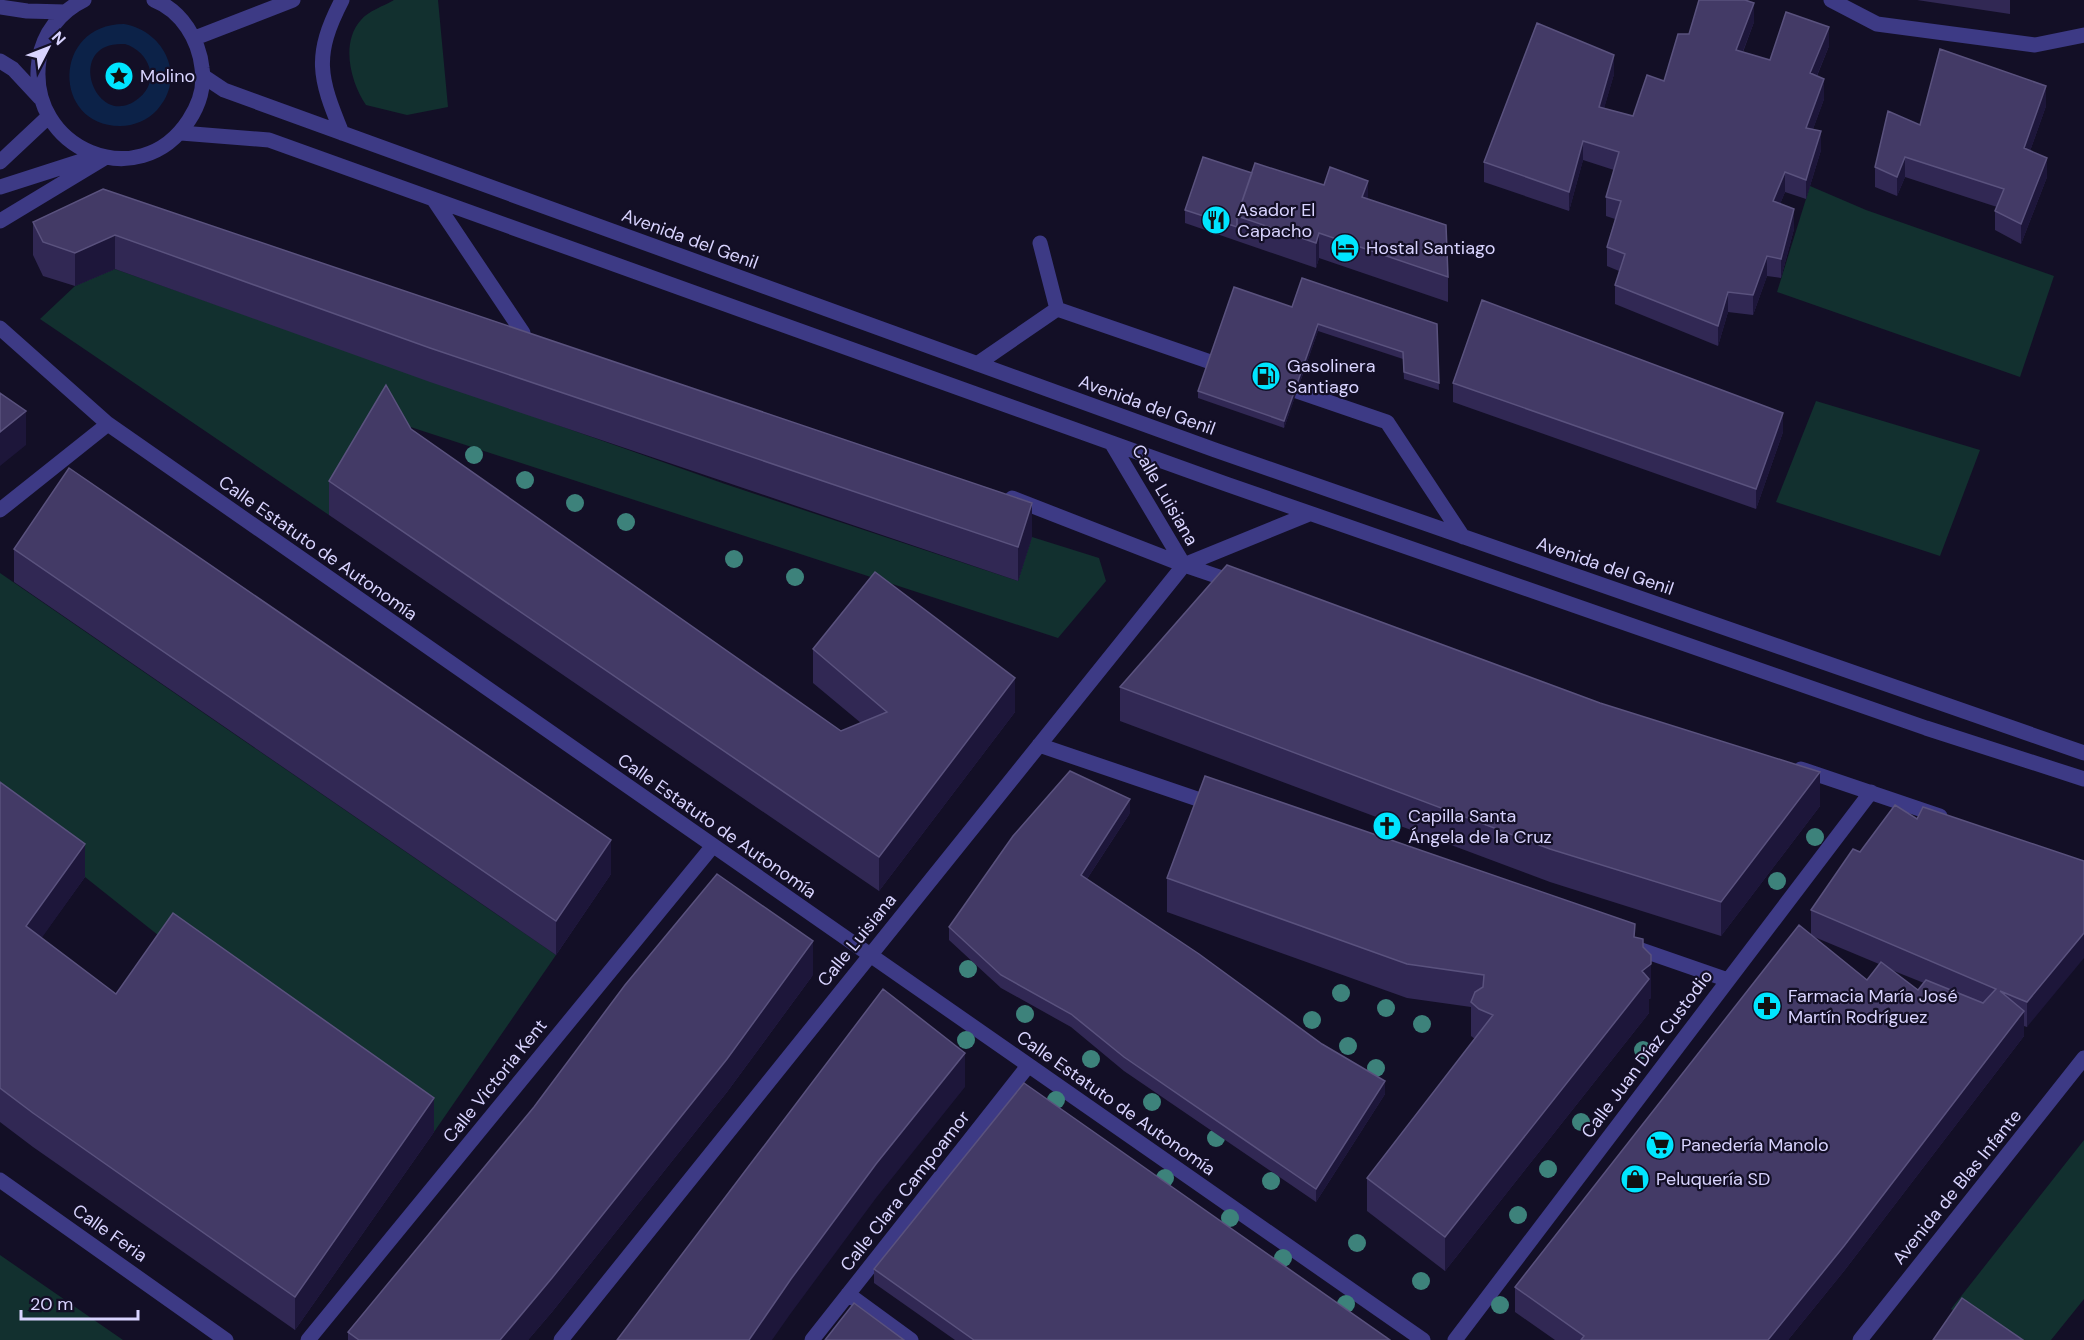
<svg xmlns="http://www.w3.org/2000/svg" width="2084" height="1340" font-family="'DM Sans',sans-serif">
	<rect width="100%" height="100%" fill="#130f26"/>
	<path fill="#12302f" d="M394,0h44l10,107 -41,8 -41,-10c-15,-22 -26,-62 -5,-85 7,-9 23,-14 33,-20z
		M1810,186l56,24 188,66 -34,101 -243,-85z
		M115,269l610,215 281,93 12,4 14,-44 67,21 7,23 -48,57 -672,-219 -57,96 -289,-196 35,-33z
		M1816,401l164,49 -40,106 -164,-54z
		M0,573l556,382 -122,177 -261,-185 -88,-70 -85,-62z
		M2084,1140v159l-33,41h-57l-43,-31z
		M0,1255l123,85h-123z"/>
	<path fill="#0c2248" fill-rule="evenodd" d="M124,24c41,7 63,54 33,86 -9,10 -23,16 -37,16 -68,0 -68,-102 4,-102zM125,44c24,7 36,37 14,54 -43,36 -77,-58 -14,-54z"/>
	<g fill="none" stroke-linecap="round" stroke-linejoin="round">
		<path stroke="#3d3a85" stroke-width="15" d="M84,0c-23,11 -41,33 -45,60 -13,89 100,137 150,60 10,-15 16,-34 13,-52 -3,-28 -20,-57 -48,-68
			M1831,0l46,24 158,21 49,-10
			M0,7l27,4 38,1
			M195,38l98,-38
			M0,61l13,8 27,29
			M203,76l21,14 991,360 869,303
			M181,133l88,7 957,344 700,244 158,51
			M342,133c-23,-56 -29,-77 0,-133
			M0,162l48,-45
			M0,187l97,-31
			M434,200l89,133
			M0,221l106,-64
			M1040,243l17,66
			M0,328l108,96 1315,916
			M977,364l80,-55 171,59
			M1279,385l108,37 76,115
			M1112,444l72,121
			M1012,498l172,67 53,18
			M0,510l108,-86
			M1039,745l176,60
			M1801,769l139,47
			M1630,946l98,34
			M0,1180l226,160
			M848,1294l63,46
			M308,1340l404,-493
			M561,1340l623,-775 125,-51
			M812,1340l216,-274
			M1455,1340l416,-548
			M1860,1340l224,-282"/>
	</g>
	<g fill="#3d827b">
		<circle cx="474" cy="455" r="9"/>
		<circle cx="525" cy="480" r="9"/>
		<circle cx="575" cy="503" r="9"/>
		<circle cx="626" cy="522" r="9"/>
		<circle cx="734" cy="559" r="9"/>
		<circle cx="795" cy="577" r="9"/>
		<circle cx="1815" cy="837" r="9"/>
		<circle cx="1777" cy="881" r="9"/>
		<circle cx="968" cy="969" r="9"/>
		<circle cx="1341" cy="993" r="9"/>
		<circle cx="1386" cy="1008" r="9"/>
		<circle cx="1025" cy="1014" r="9"/>
		<circle cx="1312" cy="1020" r="9"/>
		<circle cx="1422" cy="1024" r="9"/>
		<circle cx="966" cy="1040" r="9"/>
		<circle cx="1348" cy="1046" r="9"/>
		<circle cx="1643" cy="1050" r="9"/>
		<circle cx="1091" cy="1059" r="9"/>
		<circle cx="1376" cy="1068" r="9"/>
		<circle cx="1056" cy="1100" r="9"/>
		<circle cx="1152" cy="1102" r="9"/>
		<circle cx="1581" cy="1122" r="9"/>
		<circle cx="1216" cy="1138" r="9"/>
		<circle cx="1548" cy="1169" r="9"/>
		<circle cx="1165" cy="1178" r="9"/>
		<circle cx="1271" cy="1181" r="9"/>
		<circle cx="1518" cy="1215" r="9"/>
		<circle cx="1230" cy="1218" r="9"/>
		<circle cx="1357" cy="1243" r="9"/>
		<circle cx="1283" cy="1258" r="9"/>
		<circle cx="1421" cy="1281" r="9"/>
		<circle cx="1346" cy="1304" r="9"/>
		<circle cx="1500" cy="1305" r="9"/>
	</g>
	<path fill="#312854" fill-rule="evenodd" d="M1917,0h93v14z
		M1754,22l-11,30 27,8 59,-14 -12,30 7,23 -11,30 8,21 -15,49 -21,-7 -5,12 14,25 -13,49 -14,-2 -14,39 -25,-3 -10,34 -103,-42v-19l4,-14 -12,-5v-19l8,-28 -9,-3v-19l8,-27 -31,-10 -14,51 -85,-29v-20l130,-88 -10,34 29,8 31,-35 25,-47z
		M2046,106l-16,45 17,26 -26,67 -26,-14v-19l2,-4 -92,-30 -8,19 -22,-9v-20l45,-42z
		M1252,173l116,26 80,78v25l-129,-44 -3,10 -131,-45v-13z
		M103,189l929,348 -14,44 -588,-199 -315,-113 -40,17 -32,-10 -10,-21v-33z
		M1292,307l145,17 2,66 -35,-11 -1,-20 -85,-28 -34,97 -86,-30v-7z
		M1453,383l330,49 -27,77 -303,-107z
		M411,429l430,302 20,-8 -48,-40v-34l202,63 -136,179 -550,-376v-34z
		M14,549l597,325 -55,81 -542,-373z
		M1120,687l700,119 -99,130 -171,-54 -430,-161z
		M0,782l85,95 -44,61 75,56 318,138 -139,198 -262,-183 -33,-25z
		M1130,813l-43,66 298,215 -69,108 -192,-131 -53,-44 -70,-39 -52,-48v-13z
		M1917,819l167,42 -57,166 -3,-1v10l-180,235 -56,69h-233l-40,-28v-25l296,-352v-25l49,-58zM1812,936l67,28 -12,16zM1889,969l35,14 -6,7z
		M1167,878l468,59 8,10 8,51 -2,1v14l-204,258 -78,-60v-33l108,-139 -4,-3v-29l-64,-9 -240,-86z
		M813,975l-86,117 -175,220 -24,28h-180v-8z
		M874,1269l516,71h-435l-81,-57z"/>
	<path fill="#1d163a" d="M1754,3v19l-18,47v-19z
		M1829,27v19l-19,46v-19z
		M1614,55v19l-15,52v-19z
		M1824,79v20l-18,49v-20z
		M2046,86v20l-22,62v-20z
		M1821,131v19l-15,49v-19z
		M1583,141v19l-14,51v-19z
		M1905,157v20l-8,19v-19z
		M2047,158v19l-26,67v-20z
		M1785,172v20l-12,29v-20z
		M1368,181v25l-6,-9z
		M1794,209v20l-13,49v-19z
		M1319,233v25l-3,10v-25z
		M115,235v34l-40,17v-33z
		M1767,256v20l-14,39v-20z
		M1728,292v20l-10,34v-20z
		M1318,324v7l-34,97v-7z
		M26,411v34l-26,21v-34z
		M1783,413v19l-27,77v-20z
		M1032,503v34l-14,44v-34z
		M1015,678v34l-136,179v-34z
		M1820,772v34l-99,130v-34z
		M1130,799v14l-49,75v-13z
		M611,840v34l-55,81v-34z
		M85,844v33l-59,83v-34z
		M2084,933v25l-57,69v-25z
		M813,941v34l-86,117 -175,220 -24,28h-28z
		M1651,964v34l-2,1v14l-204,258v-34l197,-266z
		M2024,1011v25l-180,235 -56,69h-20z
		M965,1053v34l-89,111 -85,115 -19,27h-23l42,-61 85,-115z
		M1385,1081v13l-69,108v-13z
		M434,1098v34l-139,198v-33z"/>
	<path fill="#433a66" stroke="#5a527e" stroke-width="1.5" d="M1699,0h46l9,3 -18,47 34,10 16,-48 43,15 -19,46 14,6 -18,49 15,3 -11,35 -4,14 -21,-8 -12,29 21,8 -13,50 -14,-3 -14,39 -25,-3 -10,34 -103,-41 10,-31 -18,-7 14,-46 -15,-4 13,-45 -36,-11 -14,51 -85,-30 53,-139 77,32 -15,52 34,9 14,-41 17,6 14,-47h11z
		M1940,49l106,37 -22,62 23,10 -26,66 -26,-13 9,-22 -99,-32 -8,20 -22,-10 13,-56 32,14z
		M1203,157l49,16 -15,43v11l-52,-17z
		M1255,163l69,22 6,-18 38,14 -6,16 84,28 2,52 -129,-44 -3,10 -79,-27z
		M103,189l929,314 -14,44 -588,-199 -315,-113 -40,18 -32,-11 -10,-20z
		M1302,278l135,46 2,59 -35,-11 -1,-20 -85,-28 -34,97 -86,-30 36,-104 58,20z
		M1482,300l301,113 -27,76 -303,-106z
		M386,385l25,44 430,302 46,-19 -74,-63 62,-77 140,106 -136,179 -550,-376z
		M0,393l26,18 -26,21z
		M69,468l542,372 -55,81 -542,-372z
		M1227,565l373,138 220,69 -99,130 -171,-53 -430,-162z
		M1070,771l60,28 -49,76 118,79 123,90 63,37 -69,108 -192,-132 -53,-43 -70,-39 -52,-48 64,-91z
		M1205,776l430,148 -1,13 9,2v8l8,8v9l-9,7 7,8 -204,258 -78,-59 126,-163 -14,-6 -8,-7 4,-10 8,-5 1,-12 -77,-11 -240,-86z
		M0,782l85,62 -59,82 90,68 57,-81 261,185 -139,199 -262,-184 -33,-25z
		M1895,805l22,14 6,-12 161,54v72l-57,69 -27,-11 24,20 -180,235 -76,94h-187l3,-4 -69,-49 284,-362 68,55 14,-18 37,28 8,-10 57,23 13,-14 -185,-79 42,-61 7,3z
		M717,874l96,67 -86,118 -175,219 -52,62h-141l-11,-8 186,-225 91,-122z
		M883,989l82,64 -89,111 -85,115 -42,61h-132z
		M1024,1083l366,257h-416l-100,-71z
		M1962,1298l61,42h-90z
		M854,1303l50,37h-79z"/>
	<defs>
		<g id="sight-disc" transform="scale(1.5)"><circle r="9.5" fill="#00e5ff" stroke="#130f26"/><path d="M0-6L1.8-2.2L6-1.7L2.9 1.2L3.7 5.4L0 3.3L-3.7 5.4L-2.9 1.2L-6-1.7L-1.8-2.2Z" fill="#111"/></g>
		<g id="restaurant-disc" transform="scale(1.5)"><circle r="9.5" fill="#00e5ff" stroke="#130f26"/><path d="M-5-6h1v4h1v-4h1v4h1v-4h1v5L-1.5 .5V6h-2V.5L-5-1ZM5-6V6H3V1.5H1.5Q1.5-4 5-6Z" fill="#111"/></g>
		<g id="hotel-disc" transform="scale(1.5)"><circle r="9.5" fill="#00e5ff" stroke="#130f26"/><path d="M-6-4.5h1.5V1H6V5H4.5V3h-9V5H-6ZM-4 0a1.8 1.8 0 1 1 3.6 0ZM.5 0V-2.5h3Q6-2.5 6 0Z" fill="#111"/></g>
		<g id="fuel-disc" transform="scale(1.5)"><circle r="9.5" fill="#00e5ff" stroke="#130f26"/><path d="M-5.5-6h7V0h2V4h1.3V-2.5L3-4.5l.8-.8L6-3V5H2.5V1h-1V6h-7ZM-4.2-4.7v3.2H.2V-4.7Z" fill="#111"/></g>
		<g id="church-disc" transform="scale(1.5)"><circle r="9.5" fill="#00e5ff" stroke="#130f26"/><path d="M-1.2-6h2.4v3.5h3.3v2.4h-3.3V6h-2.4V-.1h-3.3v-2.4h3.3Z" fill="#111"/></g>
		<g id="pharmacy-disc" transform="scale(1.5)"><circle r="9.5" fill="#00e5ff" stroke="#130f26"/><path d="M-2-6h4v4h4v4h-4v4h-4v-4h-4v-4h4Z" fill="#111"/></g>
		<g id="supermarket-disc" transform="scale(1.5)"><circle r="9.5" fill="#00e5ff" stroke="#130f26"/><path d="M-6-5.5h2.5l.6 2H6L4.5 2H-2.5L-4.4-4H-6ZM-1.5 3.2a1.3 1.3 0 1 0 .1 0ZM3 3.2a1.3 1.3 0 1 0 .1 0Z" fill="#111"/></g>
		<g id="shop-disc" transform="scale(1.5)"><circle r="9.5" fill="#00e5ff" stroke="#130f26"/><path d="M-5-2.5h2.3a2.7 3.5 0 0 1 5.4 0H5L5.5 6h-11ZM-1.5-2.5h3a1.5 2.3 0 0 0-3 0Z" fill="#111"/></g>
	</defs>
	<g fill-rule="evenodd">
		<use href="#sight-disc" x="119" y="76"/>
		<use href="#restaurant-disc" x="1216" y="220"/>
		<use href="#hotel-disc" x="1345" y="248"/>
		<use href="#fuel-disc" x="1266" y="376"/>
		<use href="#church-disc" x="1387" y="826"/>
		<use href="#pharmacy-disc" x="1767" y="1006"/>
		<use href="#supermarket-disc" x="1660" y="1145"/>
		<use href="#shop-disc" x="1635" y="1179"/>
	</g>
	<g text-anchor="middle" stroke-width="4.5" stroke-linejoin="round" paint-order="stroke">
		<g font-size="18" fill="#d9d4ff" stroke="#130f26" text-anchor="start">
			<text x="140" y="82">Molino</text>
			<text x="1237" y="216">Asador El<tspan x="1237" dy="21">Capacho</tspan></text>
			<text x="1366" y="254">Hostal Santiago</text>
			<text x="1287" y="372">Gasolinera<tspan x="1287" dy="21">Santiago</tspan></text>
			<text x="1408" y="822">Capilla Santa<tspan x="1408" dy="21">Ángela de la Cruz</tspan></text>
			<text x="1788" y="1002">Farmacia María José<tspan x="1788" dy="21">Martín Rodríguez</tspan></text>
			<text x="1681" y="1151">Panedería Manolo</text>
			<text x="1656" y="1185">Peluquería SD</text>
		</g>
		<g font-size="18" fill="#d9d4ff" stroke="#130f26">
			<text transform="translate(690 239) rotate(20)" y="6">Avenida del Genil</text>
			<text transform="translate(1147 405) rotate(20)" y="6">Avenida del Genil</text>
			<text transform="translate(1165 495) rotate(60)" y="6">Calle Luisiana</text>
			<text transform="translate(318 548) rotate(35)" y="6">Calle Estatuto de Autonomía</text>
			<text transform="translate(1605 566) rotate(19)" y="6">Avenida del Genil</text>
			<text transform="translate(717 826) rotate(35)" y="6">Calle Estatuto de Autonomía</text>
			<text transform="translate(857 940) rotate(-51)" y="6">Calle Luisiana</text>
			<text transform="translate(1647 1054) rotate(-53)" y="6">Calle Juan Díaz Custodio</text>
			<text transform="translate(495 1081) rotate(-51)" y="6">Calle Victoria Kent</text>
			<text transform="translate(1116 1103) rotate(35)" y="6">Calle Estatuto de Autonomía</text>
			<text transform="translate(1957 1187) rotate(-51)" y="6">Avenida de Blas Infante</text>
			<text transform="translate(905 1191) rotate(-52)" y="6">Calle Clara Campoamor</text>
			<text transform="translate(110 1233) rotate(35)" y="6">Calle Feria</text>
		</g>
	</g>
	<g transform="translate(48 48) rotate(48)" stroke="#130f26" stroke-width="4.5" paint-order="stroke">
	<path d="M0-4.5L10 22L0 15L-10 22Z" fill="#d9d4ff"/>
	<text y="-9" font-size="16" font-weight="bold" text-anchor="middle" fill="#d9d4ff">N</text>
	</g>
	<path d="M21 1310v9h117v-9" fill="none" stroke="#d9d4ff" stroke-width="3"/>
	<text x="30" y="1310" font-size="18" fill="#d9d4ff" stroke="#130f26" stroke-width="4.5" paint-order="stroke">20 m</text>
</svg>
